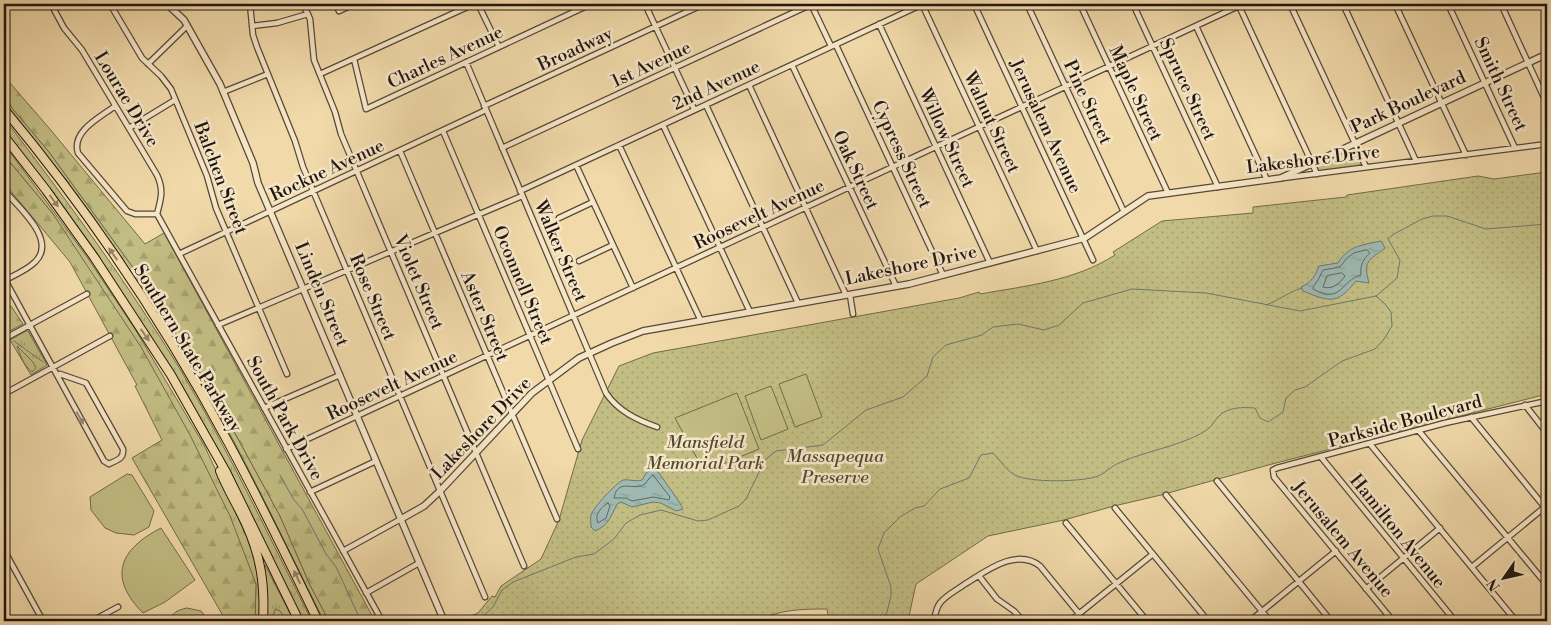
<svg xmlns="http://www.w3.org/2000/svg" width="1551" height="625" font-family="'Libre Bodoni',serif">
	<defs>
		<pattern id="grass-tufts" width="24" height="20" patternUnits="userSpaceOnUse" patternTransform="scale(1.25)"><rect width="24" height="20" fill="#c2bd83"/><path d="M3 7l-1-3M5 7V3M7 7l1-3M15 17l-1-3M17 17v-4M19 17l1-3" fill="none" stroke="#a6a270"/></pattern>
		<pattern id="forest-firs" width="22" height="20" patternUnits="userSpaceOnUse" patternTransform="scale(1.25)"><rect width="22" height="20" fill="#c2bd83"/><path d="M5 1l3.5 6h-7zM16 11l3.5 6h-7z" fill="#a6a270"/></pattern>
		<pattern id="park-dots" width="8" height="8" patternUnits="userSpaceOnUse" patternTransform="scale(1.25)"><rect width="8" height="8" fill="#c2bd83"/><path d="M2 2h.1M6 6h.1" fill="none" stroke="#a6a270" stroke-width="1.8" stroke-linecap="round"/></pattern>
		<pattern id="water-ripples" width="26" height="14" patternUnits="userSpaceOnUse" patternTransform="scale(1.25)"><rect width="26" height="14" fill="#9eb8b2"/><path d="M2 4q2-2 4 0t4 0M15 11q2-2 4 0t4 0" fill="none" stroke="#889d98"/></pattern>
	</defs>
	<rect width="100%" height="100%" fill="#f1d9aa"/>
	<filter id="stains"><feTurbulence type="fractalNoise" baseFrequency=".004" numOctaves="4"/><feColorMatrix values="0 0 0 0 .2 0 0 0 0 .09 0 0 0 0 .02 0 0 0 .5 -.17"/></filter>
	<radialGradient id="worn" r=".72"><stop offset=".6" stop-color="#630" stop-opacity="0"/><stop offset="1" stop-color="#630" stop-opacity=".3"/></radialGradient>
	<path fill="url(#grass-tufts)" stroke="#726a4a" d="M4,94l8,14 37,44 83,114 58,90 28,46 62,114 30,69 19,36h-5c-45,-89 -86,-180 -139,-265 -55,-87 -117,-171 -181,-252z
		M4,118c62,81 123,164 176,251 49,82 89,168 132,252h-9l-105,-204 -168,-253 -26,-32z
		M1355,143l11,24 -49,7 -5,-10z
		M4,144l83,113 48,72 69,116 42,90 11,29 4,21 -1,36h-5l1,-37 -203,-370 -49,-59z
		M28,331l19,34 -16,10 -21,-35 16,-9z
		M265,565l29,56h-29l1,-37 -3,-18z"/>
	<path fill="url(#forest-firs)" stroke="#726a4a" d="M4,76l45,52 96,116 19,-11 211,388h-46l-19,-36 -30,-69 -62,-114 -55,-89 -31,-47 -83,-114 -37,-44 -8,-14z
		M4,155l49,59 88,133 49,88 40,81 26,68 -1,37h-29l-94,-163 30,-18 -27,-54 2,-1 -67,-123 -66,-79z
		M11,306l12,18 -19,10v-24z
		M17,346l16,16 3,6 -4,4c-8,-6 -12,-17 -15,-26z
		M275,609l5,2 7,10h-15z"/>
	<path fill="url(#park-dots)" stroke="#726a4a" d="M1547,172v222l-275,70 -111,31 -47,11 -50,14 -76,16 -72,48 -8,37h-79l-2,-12c-31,0 -44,1 -74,12h-294l19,-8 14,-17 3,1 6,-11 40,-27 18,-39 23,-80 37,-74 34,-13 306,-55 20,-6 1,2c45,-8 95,-13 135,-39l-2,-3 49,-31 91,-8v-6l93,-10 1,-2 131,-19 16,3z"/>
	<path fill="#c2bd83" stroke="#726a4a" d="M806,374l16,43 -27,10 -16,-43z
		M771,386l17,43 -27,11 -16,-44z
		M737,393l22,56 -48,20 -13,-9 -23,-42z
		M127,474l5,1 22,36 -5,16 -15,8 -18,-2 -11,-5 -14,-18 -1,-13z
		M161,528l34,52 -30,22 -22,11c-36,-36 -23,-64 18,-85z
		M187,608l14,3 8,10h-42c6,-8 10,-11 20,-13z"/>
	<path fill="url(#water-ripples)" stroke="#6c7871" d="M1381,241l4,7c-17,13 -22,13 -16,35l-13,-2c-19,24 -26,21 -53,10l-2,-4c11,-5 14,-11 18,-21l19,-3c11,-18 25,-18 43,-22z
		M651,470h4l4,3 21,30 3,6 -7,2 -15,-8 -8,-1 -21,5 -11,-5 -4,2c-6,12 -8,21 -22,27l-4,-4c0,-4 -1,-9 0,-12 2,-7 25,-32 32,-35 5,-1 13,2 19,0l4,-7z"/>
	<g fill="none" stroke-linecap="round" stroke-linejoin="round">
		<path stroke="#606861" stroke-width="1" d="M1367,250l3,3c-7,6 -10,12 -9,22 -20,5 -19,30 -48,14v-2l5,-7 5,-10 17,-3 7,-9 7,-5z
			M1342,273l3,3c-5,7 -12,14 -22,11l4,-11z
			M653,475l17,22 -1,3 -16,-3 -21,4 -6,-3h-12c4,-21 20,-6 31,-14 3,-3 4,-7 8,-9z
			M608,503l2,3 -4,12 -8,5c-4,-8 3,-16 10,-20z"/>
		<path stroke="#6c7871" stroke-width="1" d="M1266,305c14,-5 22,-13 36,-17
			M14,341l29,21
			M280,475l14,25 8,9 24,45 10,13 25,54
			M478,621l15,-14 9,-17 11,-8 63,-25 18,-3 20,-15 12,-16 14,-8 21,-5 37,11 10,-1 31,-14 7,-7 19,-39 11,-9 47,-6 43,-35 37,-13 24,-21 6,-19 13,-12 36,-10 11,-8 25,-3 26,6 15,-5 24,-22 49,-14 74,4 94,18 76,-15 21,-18 3,-18 -12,-21 6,-5 28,-15 11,-3h14l39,13 61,-5
			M882,621l5,-9 4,-16v-9l-13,-38 6,-16 16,-16 15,-9 9,-2 16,-17 29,-11 12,-23 12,-2c7,7 14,18 22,22 13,8 69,7 83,1 8,-3 14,-11 23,-14 26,-11 54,-15 79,-28 13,-7 11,-9 19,-18 9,-9 24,-9 36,-8l5,10 8,4 15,-10 3,-14 9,-8 10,-3 37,-26 33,-12 9,-10 8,-13 -1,-14 -6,-8 -9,-8"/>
		<g stroke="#554836" stroke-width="7">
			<path id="minor" d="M51,4l13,24 18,22 75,125c7,15 4,24 0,39
				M110,4l32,54 19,18 10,13 36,87 9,32 71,166
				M250,4l3,31 4,12 38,94 8,26 182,430
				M303,4l7,15 4,41 21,52 6,22 183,432
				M336,4l3,7 15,-7
				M478,4l21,43
				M645,4l49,105
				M811,4l20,42
				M922,4l115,247
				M974,4l119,256
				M1027,4l97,208
				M1080,4l88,189
				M1133,4l85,183
				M1290,4l76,163
				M1343,4l73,157
				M1395,4l71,151
				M1448,4l67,144
				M1501,4l46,100
				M1239,6l78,168
				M879,24l111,239
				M252,26l25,-3 31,-9
				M1196,26l71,154
				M836,45l107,230
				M354,59l12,50 225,-105
				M466,62l140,331c12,18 31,27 51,34
				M148,64l39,-38
				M792,65l104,221
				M320,74l154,-70
				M749,85l97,210
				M223,92l45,-18
				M706,105l92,198
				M115,106c-14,11 -44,25 -37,47l49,58 8,3h22l225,407
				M484,106l220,-102
				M663,125l87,187
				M129,128l46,-28
				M443,131l135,318
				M619,145l82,176
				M502,148l310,-144
				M400,151l157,368
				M576,165l57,123
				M1283,178l264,-34
				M4,190c14,17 54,50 31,72 -8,8 -20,13 -30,18
				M520,191l403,-187
				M559,218l34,-16
				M179,254l307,-144
				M579,261l34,-16
				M4,278l100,183 5,3c8,-4 15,-5 14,-15l-37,-66 -26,-9 -3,1
				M850,295l3,19
				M218,325l304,-129
				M4,339l83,-45
				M4,394l106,-58
				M1525,405l22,28
				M264,408l76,-33
				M1471,417l76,93
				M1419,431l128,154
				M1370,444l146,177
				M286,449l957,-445
				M1321,457l134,164
				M1217,481l114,140
				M310,492l66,-31
				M1166,495l104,126
				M1115,508l93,113
				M1066,523l81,98
				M4,550l39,71
				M343,551l58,-32
				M1472,567l74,-61
				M979,576l18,23 17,12 9,10
				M1366,589l74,-61
				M366,593l53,-30
				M92,621l26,-14
				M934,621c1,-6 2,-13 6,-18 6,-8 17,-13 25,-19 20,-12 51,-37 75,-18l45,55
				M1070,621l83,-67
				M1250,621l86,-70
				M1393,621l-119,-144 -1,-7 4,-2 168,-45 102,-22"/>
		</g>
		<g stroke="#554836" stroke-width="8">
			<path id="tertiary" d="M167,4l17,16 36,64 33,79 5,20 12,28 174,410
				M401,519l23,-13 16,-15 92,-98 47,-35 33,-15 31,-12 266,-47 176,-46 63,-42 133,-18 266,-124"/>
		</g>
		<g stroke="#211710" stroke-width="10">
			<path id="motorway" d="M4,109c85,102 161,215 224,333 32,59 61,119 90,179
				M4,136l42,54 48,67 77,118 55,97 73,149
				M220,471c7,18 18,35 26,53 15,33 19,61 17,97"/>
		</g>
		<use href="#minor" stroke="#f6e6c8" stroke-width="4.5"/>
		<use href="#tertiary" stroke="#f6e6c8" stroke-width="5.5"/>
		<use href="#motorway" stroke="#f1d9aa" stroke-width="8"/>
	</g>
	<defs><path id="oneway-solid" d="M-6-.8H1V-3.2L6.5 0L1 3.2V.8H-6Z" transform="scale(1.25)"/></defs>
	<g fill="#938265">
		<use href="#oneway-solid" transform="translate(54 201) rotate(54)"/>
		<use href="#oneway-solid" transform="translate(113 254) rotate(-125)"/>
		<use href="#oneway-solid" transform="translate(145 335) rotate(55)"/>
		<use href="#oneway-solid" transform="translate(297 577) rotate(-116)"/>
	</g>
	<use fill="#968975" href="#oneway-solid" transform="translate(80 418) rotate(61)"/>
	<g text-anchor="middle" stroke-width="5" stroke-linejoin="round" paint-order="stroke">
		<g font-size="18" fill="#211710" stroke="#f6e6c8">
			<text transform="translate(575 49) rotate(-25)" y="6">Broadway</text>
			<text transform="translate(445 57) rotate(-25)" y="6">Charles Avenue</text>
			<text transform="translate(651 64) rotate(-25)" y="6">1st Avenue</text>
			<text transform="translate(1501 84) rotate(65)" y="6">Smith Street</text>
			<text transform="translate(716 85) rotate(-25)" y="6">2nd Avenue</text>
			<text transform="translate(1188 89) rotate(65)" y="6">Spruce Street</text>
			<text transform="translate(1136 93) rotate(65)" y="6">Maple Street</text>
			<text transform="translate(127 99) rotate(59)" y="6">Lourae Drive</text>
			<text transform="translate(1088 102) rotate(65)" y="6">Pine Street</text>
			<text transform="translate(1408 102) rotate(-25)" y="6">Park Boulevard</text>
			<text transform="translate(992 122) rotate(65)" y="6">Walnut Street</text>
			<text transform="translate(1046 126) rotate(65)" y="6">Jerusalem Avenue</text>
			<text transform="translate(947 138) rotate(65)" y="6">Willow Street</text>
			<text transform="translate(902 154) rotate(65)" y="6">Cypress Street</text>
			<text transform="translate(1313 159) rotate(-7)" y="6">Lakeshore Drive</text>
			<text transform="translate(327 170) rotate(-25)" y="6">Rockne Avenue</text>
			<text transform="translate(856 170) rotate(65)" y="6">Oak Street</text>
			<text transform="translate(221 178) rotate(69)" y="6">Balchen Street</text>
			<text transform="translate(759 214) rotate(-25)" y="6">Roosevelt Avenue</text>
			<text transform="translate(561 251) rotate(67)" y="6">Walker Street</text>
			<text transform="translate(911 265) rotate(-12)" y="6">Lakeshore Drive</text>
			<text transform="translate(419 282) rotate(67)" y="6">Violet Street</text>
			<text transform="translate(523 285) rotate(67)" y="6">Oconnell Street</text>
			<text transform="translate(322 294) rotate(67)" y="6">Linden Street</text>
			<text transform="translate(373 297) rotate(67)" y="6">Rose Street</text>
			<text transform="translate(485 316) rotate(67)" y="6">Aster Street</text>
			<text transform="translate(188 348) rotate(59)" y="6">Southern State Parkway</text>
			<text transform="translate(392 385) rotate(-25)" y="6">Roosevelt Avenue</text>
			<text transform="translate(285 418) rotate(61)" y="6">South Park Drive</text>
			<text transform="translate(1405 421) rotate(-15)" y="6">Parkside Boulevard</text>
			<text transform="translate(481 428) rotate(-46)" y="6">Lakeshore Drive</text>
			<text transform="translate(1398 531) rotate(51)" y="6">Hamilton Avenue</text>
			<text transform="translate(1343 539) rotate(50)" y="6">Jerusalem Avenue</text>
		</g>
		<g font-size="18" font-style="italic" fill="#514932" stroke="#f6e6c8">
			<text x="705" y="448">Mansfield<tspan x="705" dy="21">Memorial Park</tspan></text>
			<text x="835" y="462">Massapequa<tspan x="835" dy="21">Preserve</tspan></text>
		</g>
	</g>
	<rect width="1551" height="625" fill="none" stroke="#f1d9aa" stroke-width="20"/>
	<rect x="5" y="5" width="1541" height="615" fill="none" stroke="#211710" stroke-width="2.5"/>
	<rect x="10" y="10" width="1531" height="605" fill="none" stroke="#211710"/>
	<g transform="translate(1504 578) rotate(236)" stroke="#f6e6c8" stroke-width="4" paint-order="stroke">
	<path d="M0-4L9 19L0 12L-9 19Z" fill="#211710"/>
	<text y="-8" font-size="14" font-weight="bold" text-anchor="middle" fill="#211710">N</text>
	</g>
	<rect width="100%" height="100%" filter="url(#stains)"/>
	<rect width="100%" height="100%" fill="url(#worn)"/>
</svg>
